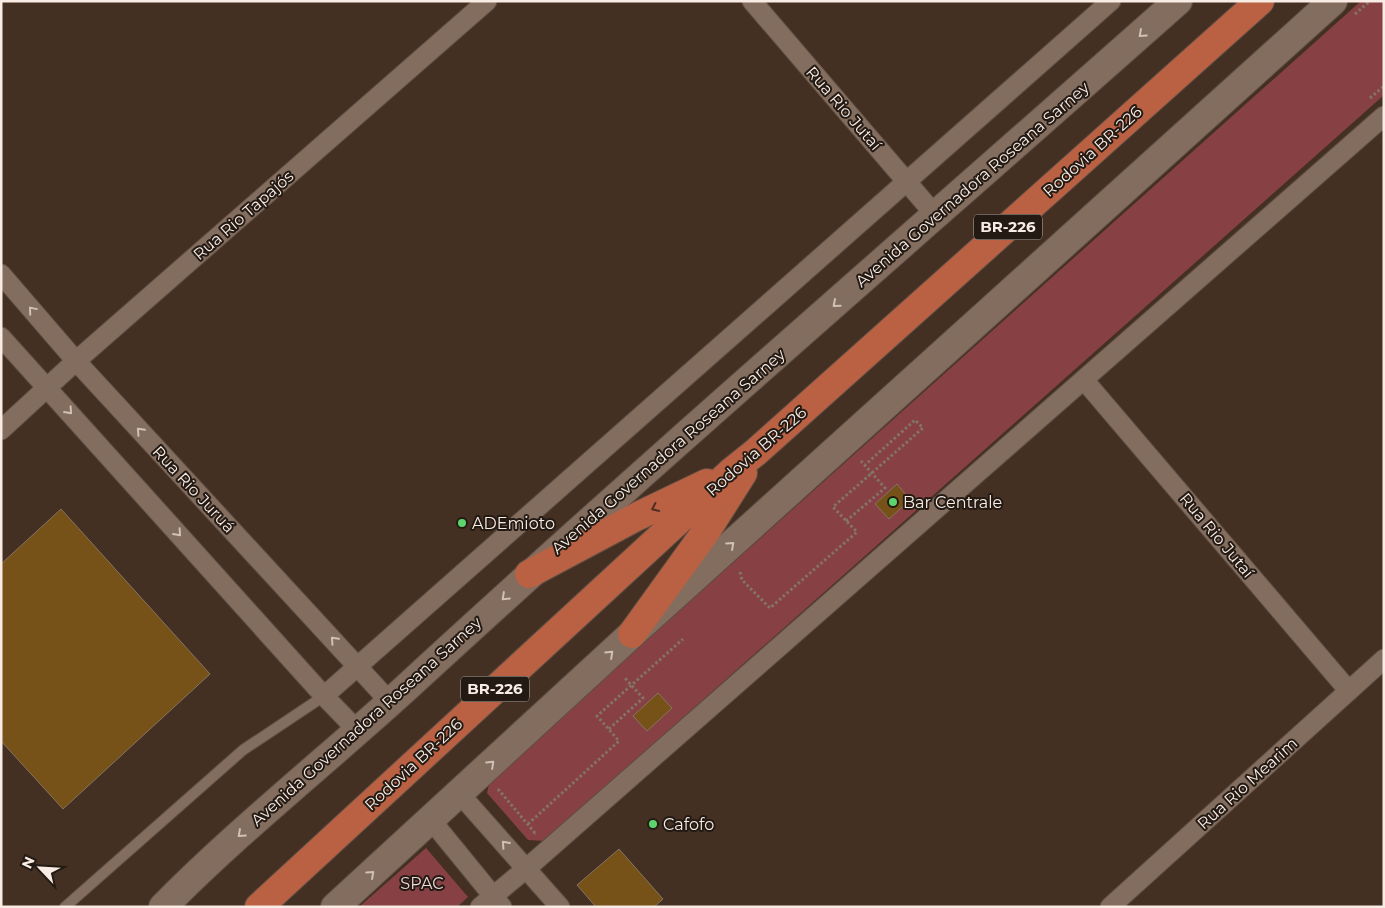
<svg xmlns="http://www.w3.org/2000/svg" width="1385" height="908" font-family="Montserrat,sans-serif">
	<rect width="100%" height="100%" fill="#433023"/>
	<path fill="#874144" d="M1361,1h23v94l-840,746 -16,-1 -41,-47 3,-13z
		M426,848l42,49 -11,10h-98z"/>
	<path fill="#765118" stroke="#857561" d="M897,484l13,16 -21,19 -14,-15z
		M61,509l149,165 -147,135 -62,-68v-177z
		M658,693l14,15 -25,23 -14,-15z
		M619,849l44,50 -9,8h-58l-19,-22z"/>
	<g fill="none" stroke-linecap="round" stroke-linejoin="round">
		<g stroke="#5f4e43" stroke-width="12">
			<path id="service" d="M65,907l178,-157 81,-54"/>
		</g>
		<g stroke="#5f4e43" stroke-width="21">
			<path id="minor" d="M752,1l184,215
				M1,274l75,87 314,341
				M1,337l323,359 33,34
				M1084,380l265,311
				M1,430l75,-69 411,-360
				M324,696l787,-695
				M459,793l101,114
				M431,820l71,87
				M480,907l47,-39 857,-752
				M1110,907l274,-248"/>
		</g>
		<g stroke="#5f4e43" stroke-width="30">
			<path id="secondary" d="M163,907c77,-78 163,-146 244,-220 253,-233 514,-458 771,-686
				M335,907l297,-273 701,-633"/>
		</g>
		<g stroke="#5f4e43" stroke-width="30">
			<path id="trunk" d="M529,574l109,-58 69,-33
				M632,634l75,-104 36,-57
				M259,907l472,-435 25,-20 504,-451"/>
		</g>
		<path stroke="#847368" stroke-width="3" stroke-dasharray="2.5 2.5" stroke-linecap="butt" d="M1355,14l15,-13
			M1370,98l14,-12
			M846,521l39,-33 -24,-27
			M740,572l2,8 28,28 87,-76 -24,-25 90,-79 -8,-8 -50,45
			M609,729l34,-31 -19,-21
			M498,789l37,44 1,-1
			M528,824l91,-83 -22,-25 86,-77"/>
		<use href="#service" stroke="#836d5e" stroke-width="10"/>
		<use href="#minor" stroke="#836d5e" stroke-width="19"/>
		<use href="#secondary" stroke="#836d5e" stroke-width="28"/>
		<use href="#trunk" stroke="#ba6144" stroke-width="28"/>
	</g>
	<defs><path id="oneway-chevron" d="M-2-3.5L2.5 0L-2 3.5" fill="none" stroke-width="1.6" stroke-linecap="round" stroke-linejoin="round" transform="scale(1.25)"/></defs>
	<g stroke="#d0c0b5">
		<use href="#oneway-chevron" transform="translate(1142 34) rotate(138)"/>
		<use href="#oneway-chevron" transform="translate(836 304) rotate(139)"/>
		<use href="#oneway-chevron" transform="translate(32 310) rotate(-130)"/>
		<use href="#oneway-chevron" transform="translate(69 411) rotate(48)"/>
		<use href="#oneway-chevron" transform="translate(140 431) rotate(-133)"/>
		<use href="#oneway-chevron" transform="translate(178 533) rotate(48)"/>
		<use href="#oneway-chevron" transform="translate(731 545) rotate(-42)"/>
		<use href="#oneway-chevron" transform="translate(505 597) rotate(137)"/>
		<use href="#oneway-chevron" transform="translate(334 640) rotate(-133)"/>
		<use href="#oneway-chevron" transform="translate(610 654) rotate(-43)"/>
		<use href="#oneway-chevron" transform="translate(491 764) rotate(-43)"/>
		<use href="#oneway-chevron" transform="translate(241 834) rotate(138)"/>
		<use href="#oneway-chevron" transform="translate(505 844) rotate(-132)"/>
		<use href="#oneway-chevron" transform="translate(371 874) rotate(-42)"/>
	</g>
	<use stroke="#502f22" href="#oneway-chevron" transform="translate(655 508) rotate(155)"/>
	<g fill="#5ed56c" stroke="#231a14" stroke-width="2">
		<circle cx="893" cy="502" r="5"/>
		<circle cx="462" cy="523" r="5"/>
		<circle cx="653" cy="824" r="5"/>
	</g>
	<g text-anchor="middle" stroke-width="4" stroke-linejoin="round" paint-order="stroke">
		<g fill="#231a14" stroke="#b9ada6" stroke-width="1">
			<rect x="974" y="214.5" width="68" height="25" rx="4"/>
			<rect x="461" y="676.5" width="68" height="25" rx="4"/>
		</g>
		<g font-size="15" font-weight="bold" fill="#f9ece4">
			<text x="1008" y="232">BR-226</text>
			<text x="495" y="694">BR-226</text>
		</g>
		<g font-size="16" fill="#f9ece4" stroke="#231a14">
			<text transform="translate(844 108) rotate(49)" y="6">Rua Rio Jutaí</text>
			<text transform="translate(1092 151) rotate(-42)" y="6">Rodovia BR-226</text>
			<text transform="translate(972 184) rotate(-41)" y="6">Avenida Governadora Roseana Sarney</text>
			<text transform="translate(243 215) rotate(-41)" y="6">Rua Rio Tapajós</text>
			<text transform="translate(668 451) rotate(-41)" y="6">Avenida Governadora Roseana Sarney</text>
			<text transform="translate(756 451) rotate(-41)" y="6">Rodovia BR-226</text>
			<text transform="translate(194 489) rotate(47)" y="6">Rua Rio Juruá</text>
			<text transform="translate(1217 535) rotate(50)" y="6">Rua Rio Jutaí</text>
			<text transform="translate(366 721) rotate(-42)" y="6">Avenida Governadora Roseana Sarney</text>
			<text transform="translate(413 764) rotate(-43)" y="6">Rodovia BR-226</text>
			<text transform="translate(1247 783) rotate(-42)" y="6">Rua Rio Mearim</text>
		</g>
		<g font-size="16" fill="#f9ece4" stroke="#231a14" text-anchor="start">
			<text x="903" y="508">Bar Centrale</text>
			<text x="472" y="529">ADEmioto</text>
			<text x="663" y="830">Cafofo</text>
		</g>
		<g font-size="16" fill="#f2d9d8" stroke="#231a14">
			<text x="422" y="889">SPAC</text>
		</g>
	</g>
	<rect width="1385" height="908" fill="none" stroke="#f9ece4" stroke-width="5"/>
	<g transform="translate(40 868) rotate(295)" stroke="#231a14" stroke-width="4" paint-order="stroke">
	<path d="M0-4L9 19L0 12L-9 19Z" fill="#f9ece4"/>
	<text y="-8" font-size="14" font-weight="bold" text-anchor="middle" fill="#f9ece4">N</text>
	</g>
</svg>
